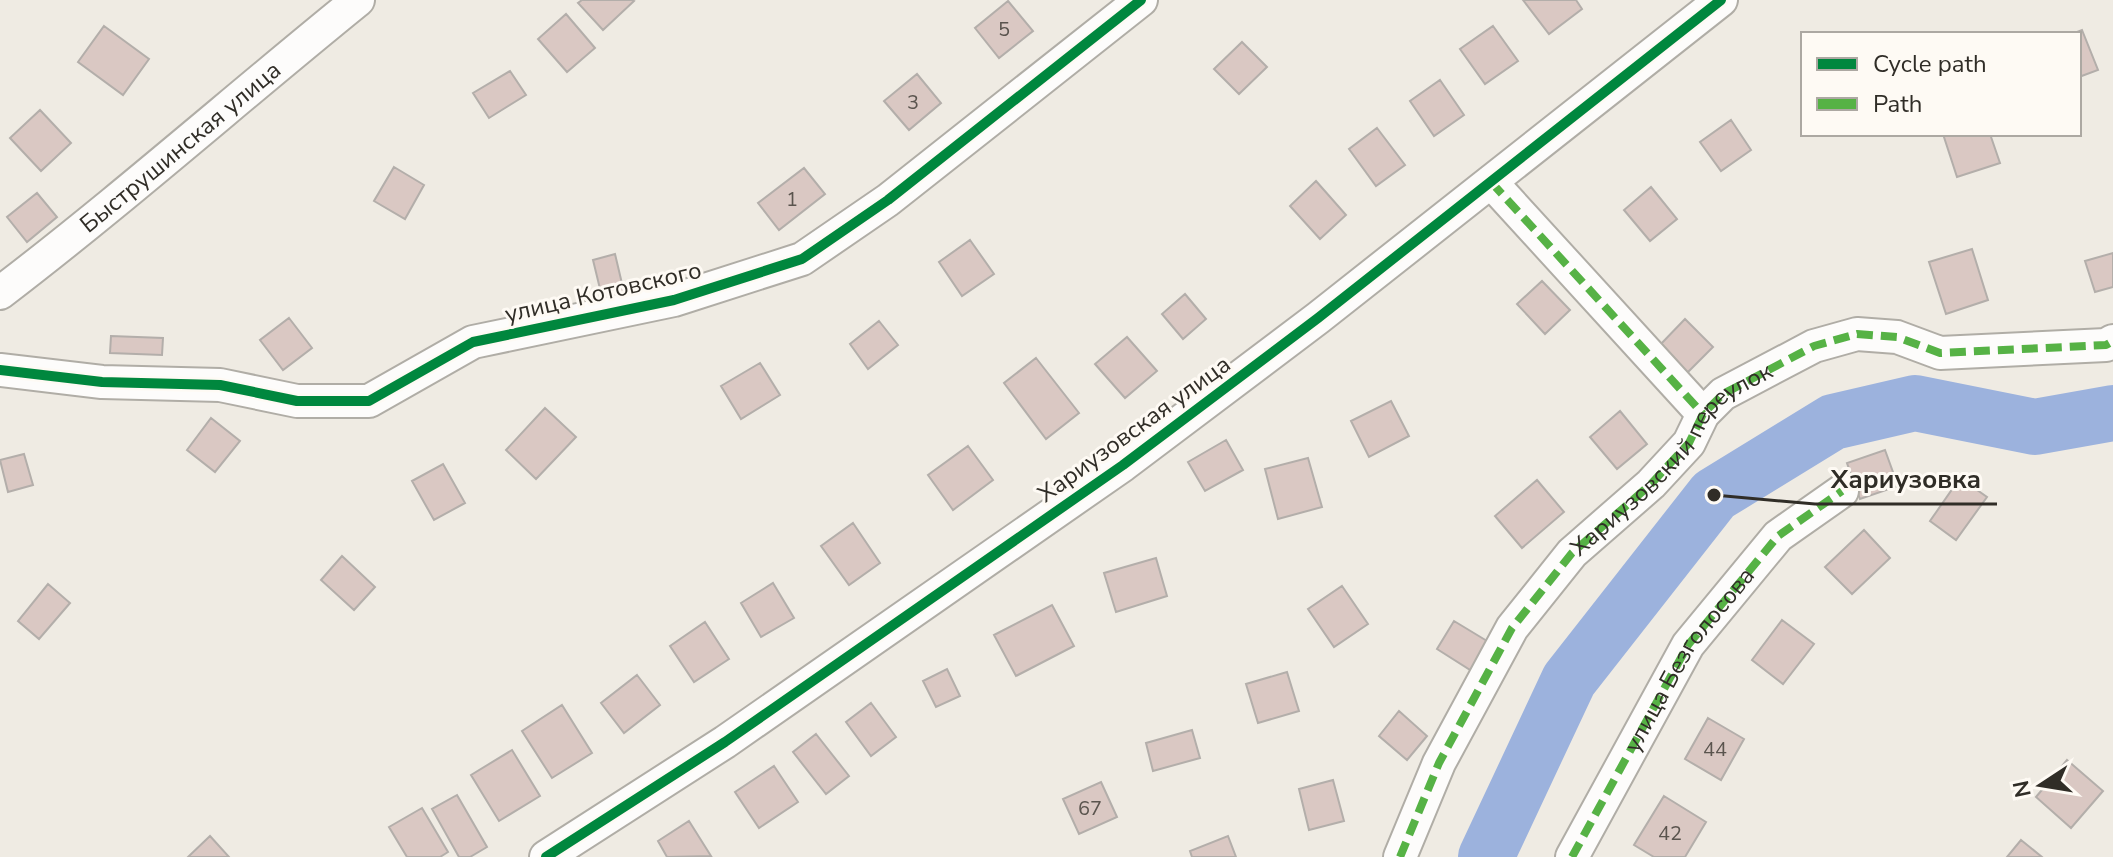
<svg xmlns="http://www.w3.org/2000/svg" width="2113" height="857" font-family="'Nunito Sans',sans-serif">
	<rect width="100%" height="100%" fill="#efebe3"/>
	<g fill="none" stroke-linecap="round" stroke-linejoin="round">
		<path stroke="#9cb2dd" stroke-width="56" d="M1486,857l83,-177 145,-185 119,-73 82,-19 120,24 78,-14"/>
	</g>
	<path fill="#dac8c3" stroke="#b3aeaa" stroke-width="2" d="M582,0h50l2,1 -31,29 -25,-27z
		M1523,0h53l6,9 -33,25z
		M1008,1l25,30 -34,27 -24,-30z
		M566,14l29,34 -28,24 -29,-33z
		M104,26l45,33 -26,36 -45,-33z
		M1493,26l25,35 -33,23 -25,-35z
		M2082,30l16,40 -19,7v-43h-7z
		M1242,42l25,25 -28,27 -25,-25z
		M510,71l16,24 -37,23 -16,-25z
		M917,74l24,29 -32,27 -25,-29z
		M1440,80l24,35 -30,21 -24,-35z
		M40,110l31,33 -30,28 -31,-33z
		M1731,120l20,30 -30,21 -21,-29z
		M1377,128l28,37 -29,21 -27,-37z
		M1943,134h47l10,29 -43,14z
		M394,167l30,18 -19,34 -31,-18z
		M804,168l21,26 -46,36 -21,-27z
		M1316,181l30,34 -26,24 -30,-33z
		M1651,187l26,32 -27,22 -26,-31z
		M37,193l20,24 -30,25 -20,-25z
		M970,240l24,34 -32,22 -23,-34z
		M1972,249l16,51 -42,14 -17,-52z
		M2113,253v34l-18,5 -10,-31z
		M615,254l9,38 -22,5 -9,-37z
		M1542,281l28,29 -25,24 -28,-30z
		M1185,294l21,25 -23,20 -21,-25z
		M289,318l23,30 -29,22 -23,-30z
		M1685,319l28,28 -27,27 -28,-27z
		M879,321l19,24 -30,24 -18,-25z
		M111,336l52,2 -1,17 -52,-2z
		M1127,337l30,34 -32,27 -30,-34z
		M1036,358l43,55 -33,26 -42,-56z
		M760,363l20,32 -39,24 -20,-33z
		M1391,401l18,35 -40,21 -18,-36z
		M545,408l31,29 -40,42 -30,-29z
		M1620,411l27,33 -30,25 -27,-32z
		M211,418l29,23 -25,31 -28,-22z
		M1226,440l17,30 -38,21 -17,-29z
		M968,446l25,34 -40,30 -25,-35z
		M1885,450l13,36 -38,13 -13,-36z
		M24,454l9,31 -25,7 -8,-32z
		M1308,458l14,49 -44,12 -13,-50z
		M443,464l22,39 -31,17 -22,-39z
		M1960,478l27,19 -31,43 -26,-19z
		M1537,480l27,32 -42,36 -27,-32z
		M853,523l27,40 -31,22 -28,-39z
		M1864,530l26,28 -38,36 -27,-27z
		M342,556l33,31 -21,23 -33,-30z
		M1156,558l11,38 -51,16 -12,-39z
		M773,583l21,35 -33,19 -20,-34z
		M48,584l22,19 -31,36 -21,-18z
		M1342,586l26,38 -34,23 -26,-38z
		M1052,605l22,41 -58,30 -22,-41z
		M1782,620l32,24 -31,40 -31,-24z
		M1454,621l38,23 -17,29 -38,-24z
		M705,622l24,37 -35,23 -24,-36z
		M947,669l13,27 -24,11 -13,-26z
		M1287,672l12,39 -41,12 -12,-39z
		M637,675l23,30 -36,28 -23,-30z
		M871,703l25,34 -25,19 -25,-34z
		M562,705l30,48 -40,25 -30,-47z
		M1399,711l28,25 -20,24 -28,-24z
		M1708,718l36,21 -23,41 -36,-21z
		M1192,730l8,28 -47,13 -7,-28z
		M816,734l33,42 -23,18 -33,-42z
		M512,750l28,46 -41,25 -28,-46z
		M2067,760l36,31 -32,37 -35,-31z
		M774,766l24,36 -39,26 -24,-36z
		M1333,780l11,41 -35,9 -10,-41z
		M1101,782l16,35 -38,17 -16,-35z
		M457,795l30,52 -17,10h-11l-27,-48z
		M1664,796l42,26 -21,35h-31l-20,-12z
		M422,808l26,44 -8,5h-33l-18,-30z
		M689,821l22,35 -44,1 -9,-16z
		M210,836l19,21h-41z
		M1228,836l8,21h-44l-2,-6z
		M2021,840l21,17h-35z"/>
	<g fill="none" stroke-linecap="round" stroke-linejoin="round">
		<g stroke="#b0ada6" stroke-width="36">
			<g id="street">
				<path d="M1491,182l212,232"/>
				<path id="s1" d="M0,293c123,-94 238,-196 358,-293"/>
				<path d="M0,370l102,12 118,3 77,16h72l104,-59 201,-42 128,-41 86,-59 253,-200"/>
				<path d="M546,857l179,-115 398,-277 195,-147 403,-318"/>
				<path id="s2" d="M1400,857l39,-94 73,-135 60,-75 79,-69 38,-41 14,-29 20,-20 91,-48 43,-12 40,3 43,16 166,-8 7,-4"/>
				<path id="s3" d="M1572,857l116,-212 90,-109 64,-45"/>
			</g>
		</g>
		<use href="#street" stroke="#fdfcfb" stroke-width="32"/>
		<path stroke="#56b245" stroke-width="8" stroke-dasharray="16 8" stroke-linecap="butt" d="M1491,182l212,232
			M1400,857l39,-94 73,-135 60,-75 79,-69 38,-41 14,-29 20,-20 91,-48 43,-12 40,3 43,16 166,-8 7,-4
			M1572,857l116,-212 90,-109 64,-45"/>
		<g stroke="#fefaf4" stroke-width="15">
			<path id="cycleway" d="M0,370l102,12 118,3 77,16h72l104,-59 201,-42 128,-41 86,-59 253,-200
				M546,857l179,-115 398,-277 195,-147 403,-318"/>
		</g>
		<use href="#cycleway" stroke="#00873e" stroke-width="10"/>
	</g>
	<g text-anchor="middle" stroke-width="6" stroke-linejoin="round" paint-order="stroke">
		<g font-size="20" fill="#5a544e">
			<text x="1004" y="36">5</text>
			<text x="913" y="109">3</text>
			<text x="792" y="206">1</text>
			<text x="1715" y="756">44</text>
			<text x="1090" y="815">67</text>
			<text x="1670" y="840">42</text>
		</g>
		<g font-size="24" fill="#302d27" stroke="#fefaf4">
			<text dy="8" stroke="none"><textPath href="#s1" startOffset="232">Быструшинская улица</textPath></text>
			<text transform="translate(603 292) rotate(-13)" y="8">улица Котовского</text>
			<text transform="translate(1134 429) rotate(-36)" y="8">Хариузовская улица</text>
			<text dy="8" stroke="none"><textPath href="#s2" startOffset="490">Хариузовский переулок</textPath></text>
			<text dy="8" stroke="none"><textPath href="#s3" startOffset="230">улица Безголосова</textPath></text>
		</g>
	</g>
	<path fill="none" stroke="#302d27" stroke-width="3" d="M1714 495L1815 504H1997"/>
	<circle fill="#302d27" stroke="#fefaf4" stroke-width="3" cx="1714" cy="495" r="8"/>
	<g font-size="26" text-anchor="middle" font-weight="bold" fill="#302d27" stroke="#fefaf4" stroke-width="6" stroke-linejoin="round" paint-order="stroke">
		<text x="1906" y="488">Хариузовка</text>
	</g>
	<rect x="1801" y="32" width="280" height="104" fill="#fefaf4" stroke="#aca8a2" stroke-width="2"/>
	<rect x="1817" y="58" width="40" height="12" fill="#00873e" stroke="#aca8a2" stroke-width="2"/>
	<text x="1873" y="72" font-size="24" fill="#302d27">Cycle path</text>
	<rect x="1817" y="98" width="40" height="12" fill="#56b245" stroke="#aca8a2" stroke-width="2"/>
	<text x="1873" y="112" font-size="24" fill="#302d27">Path</text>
	<g transform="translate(2041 785) rotate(258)" stroke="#fefaf4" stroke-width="6" paint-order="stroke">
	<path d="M0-6L14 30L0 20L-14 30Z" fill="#302d27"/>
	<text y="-12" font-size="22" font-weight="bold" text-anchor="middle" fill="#302d27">N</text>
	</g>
</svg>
